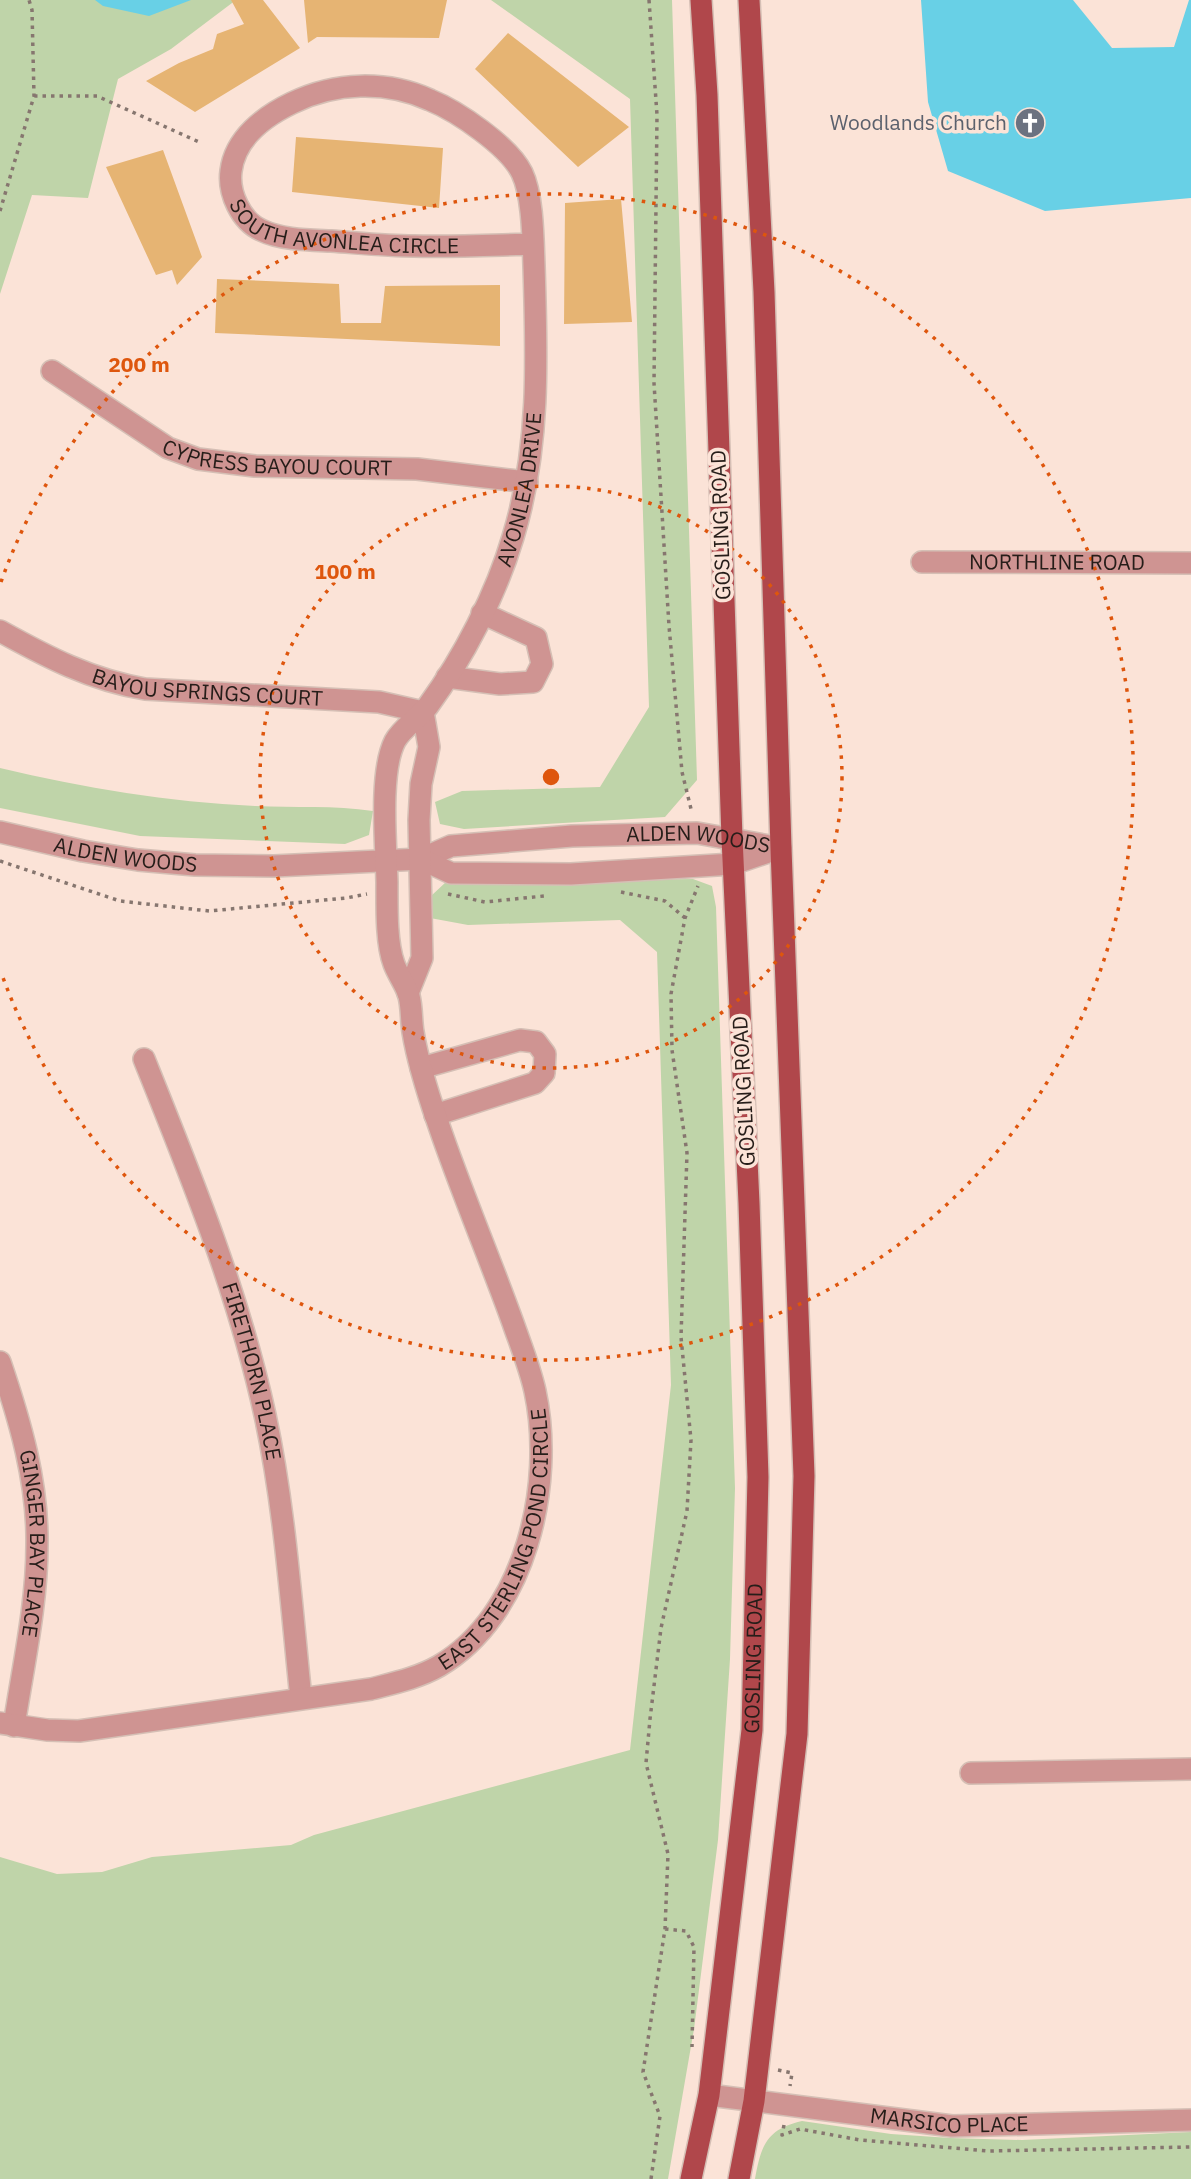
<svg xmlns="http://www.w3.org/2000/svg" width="1191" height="2179" font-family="'IBM Plex Sans',sans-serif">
	<rect width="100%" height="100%" fill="#fbe3d7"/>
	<path fill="#bfd4a9" d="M0,0h236l-65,49 -53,30 -30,119 -56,-3 -32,99z
		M491,0h181l25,780 -32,37 -201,12 -24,-5 -5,-22 27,-11 138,-4 49,-80 -19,-608z
		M0,768c84,20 168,34 255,38 40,2 79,-1 118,5l-4,24 -24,9 -205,-8 -140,-28z
		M693,879l19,7 4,21 19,581 -5,171 -12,181 -24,189 -26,150h-668v-322l57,17 45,-2 50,-15 139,-12 23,-10 316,-85 41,-365 -14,-433 -37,-32 -152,5 -38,-7 1,-22 15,-14z
		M802,2121l89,13 59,4 72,2 169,-8v47h-436c6,-34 12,-50 47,-58z"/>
	<path fill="#68d0e6" d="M95,0h96l-42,16 -46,-10z
		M921,0h152l39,48 62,-1 15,-47h2v198l-146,13 -97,-40 -20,-69z"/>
	<path fill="#e6b473" d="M231,0h32l37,48 -105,64 -49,-31 33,-18 34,-14 4,-15 27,-10z
		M304,0h143l-8,38 -122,-1 -9,6z
		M508,33l121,94 -51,40 -103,-98z
		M296,137l147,11 -4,60 -147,-16z
		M163,150l39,107 -25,28 -5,-15 -16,5 -50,-108z
		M621,199l11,123 -68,2 1,-121z
		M217,279l122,5 2,39h40l4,-37 115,-1v61l-285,-13z"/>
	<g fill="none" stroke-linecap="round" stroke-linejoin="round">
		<g stroke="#d5bfb5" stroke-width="24">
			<g id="minor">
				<path id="s1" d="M52,371l116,77 30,11 57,7 162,3 110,13"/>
				<path id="s2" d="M922,562l269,1"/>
				<path id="s3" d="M0,631c47,26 91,49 145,58l234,13 44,10"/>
				<path d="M447,677l53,7 33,-2 9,-18 -6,-26 -54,-25"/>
				<path id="s4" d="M0,832l83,19 55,9 57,5 79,1 147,-7 30,-13 121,-10 125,-3 84,15"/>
				<path d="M421,859l30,14 120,1 162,-10 47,-16"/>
				<path d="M408,993l14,-35 -3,-138 2,-36 8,-37 -6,-35"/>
				<path id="s5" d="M144,1059c47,117 94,232 121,356 20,93 26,189 36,283"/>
				<path d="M421,1068l99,-28 16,2 9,12 -1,19 -9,10 -100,32"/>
				<path id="s6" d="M0,1362c20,59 38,120 37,183 0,60 -14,121 -23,181"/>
				<path id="s7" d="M0,1723l47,7 32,1 292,-42c23,-6 47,-11 68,-23 87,-51 116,-182 96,-275 -5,-23 -14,-45 -22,-68 -24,-67 -52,-132 -75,-200 -10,-29 -20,-60 -25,-91 -2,-12 -1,-24 -4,-36 -3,-11 -11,-21 -15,-32 -8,-21 -7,-59 -7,-82 -1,-37 -8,-110 8,-141 7,-13 24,-23 33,-35 35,-48 68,-111 85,-169 27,-88 24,-179 21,-271 -1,-26 -1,-70 -12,-93 -13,-27 -65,-62 -92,-73 -44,-20 -95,-18 -138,3 -27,13 -57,35 -61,68 -3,22 10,50 30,59 20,10 48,10 70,11 28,2 56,5 83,5 40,1 79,-1 119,-2"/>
				<path d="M971,1773l220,-4"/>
				<path id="s8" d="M709,2095l243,31 239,-6"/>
			</g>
		</g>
		<g stroke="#d5bfb5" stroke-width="24">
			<g id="major">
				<path id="s9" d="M691,2179l18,-84 43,-365 6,-253 -9,-274 -17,-365 -25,-743 -6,-95"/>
				<path d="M739,2179l15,-78 43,-367 7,-258 -23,-628 -17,-556 -15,-292"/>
			</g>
		</g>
		<path stroke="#86766f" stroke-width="3.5" stroke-dasharray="3.5 5" stroke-linecap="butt" d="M649,0l8,115 -3,268 15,243 13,146 10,41
			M34,96h63l102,46
			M0,211l34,-115 -2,-86 -3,-10
			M0,861l120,40 89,10 137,-13 21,-4
			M621,892l44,9 20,17
			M448,894l37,8 59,-6
			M665,1929l21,2 8,16 -2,100
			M778,2070l14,3 -2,13
			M784,2125l-2,10 18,-6 60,11 128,11 203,-4
			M651,2179l9,-63 -17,-44 22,-143 3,-75 -22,-91 4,-44 11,-91 26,-117 4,-71 -10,-103 6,-184 -15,-103 -1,-56 14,-76 13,-32"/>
		<use href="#minor" stroke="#cf9492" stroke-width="21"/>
		<use href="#major" stroke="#b0474b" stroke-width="21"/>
	</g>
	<g fill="none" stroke="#de560d" stroke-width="3.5" stroke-dasharray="3.5 7">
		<circle cx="551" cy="777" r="291"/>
		<path d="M1 582A583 583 0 1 1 1 972"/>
	</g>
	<defs>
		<g id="church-disc" transform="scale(1.575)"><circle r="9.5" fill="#6b7280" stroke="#fbe3d7"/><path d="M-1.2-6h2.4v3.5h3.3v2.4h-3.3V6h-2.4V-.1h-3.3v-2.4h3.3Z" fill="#fff"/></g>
	</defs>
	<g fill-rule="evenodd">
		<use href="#church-disc" x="1030" y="123"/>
	</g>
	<g text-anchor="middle" stroke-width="7" stroke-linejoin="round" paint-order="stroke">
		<g font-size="21" fill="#5b616d" stroke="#fbe3d7" text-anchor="end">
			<text x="1007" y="130">Woodlands Church</text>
		</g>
		<g font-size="21" fill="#261d19" stroke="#fbe3d7">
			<text dy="7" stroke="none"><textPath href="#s7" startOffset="2544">SOUTH AVONLEA CIRCLE</textPath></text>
			<text dy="7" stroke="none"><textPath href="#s1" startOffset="250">CYPRESS BAYOU COURT</textPath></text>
			<text dy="7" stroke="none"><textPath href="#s7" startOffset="1718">AVONLEA DRIVE</textPath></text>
			<text transform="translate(721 525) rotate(-92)" y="7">GOSLING ROAD</text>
			<text dy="7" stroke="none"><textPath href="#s2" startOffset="135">NORTHLINE ROAD</textPath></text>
			<text dy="7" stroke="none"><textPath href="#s3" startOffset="219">BAYOU SPRINGS COURT</textPath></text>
			<text dy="7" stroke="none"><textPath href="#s4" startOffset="705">ALDEN WOODS</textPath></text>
			<text dy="7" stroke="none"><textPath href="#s4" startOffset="128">ALDEN WOODS</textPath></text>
			<text transform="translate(744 1091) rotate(-93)" y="7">GOSLING ROAD</text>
			<text dy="7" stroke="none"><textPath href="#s5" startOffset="331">FIRETHORN PLACE</textPath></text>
			<text dy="7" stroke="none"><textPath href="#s7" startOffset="593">EAST STERLING POND CIRCLE</textPath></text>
			<text dy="7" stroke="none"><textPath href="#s6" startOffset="186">GINGER BAY PLACE</textPath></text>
			<text dy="7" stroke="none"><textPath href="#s9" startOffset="525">GOSLING ROAD</textPath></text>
			<text dy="7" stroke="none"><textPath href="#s8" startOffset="242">MARSICO PLACE</textPath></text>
		</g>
	</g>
	<circle cx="551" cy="777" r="10" fill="#de560d" stroke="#fbe3d7" stroke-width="3.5"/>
	<g font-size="21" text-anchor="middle" font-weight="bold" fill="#de560d" stroke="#fbe3d7" stroke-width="7" stroke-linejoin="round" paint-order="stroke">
		<text x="139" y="372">200 m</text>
		<text x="345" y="579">100 m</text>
	</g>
</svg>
